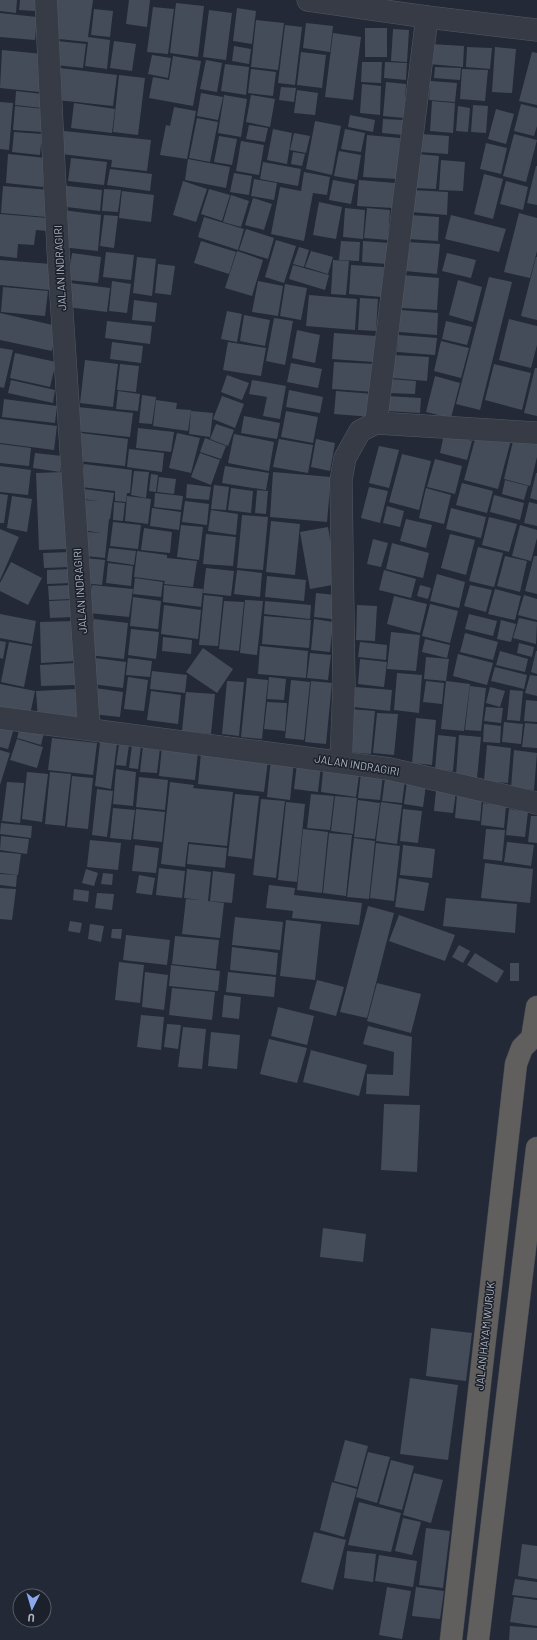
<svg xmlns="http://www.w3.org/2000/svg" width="537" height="1640" font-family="Barlow,sans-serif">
	<rect width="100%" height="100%" fill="#232936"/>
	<path fill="#444c5a" d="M0,0h17l-1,13 -16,-2z
		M20,0h17l-2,11 -16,-1z
		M53,0h40l-5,37 22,3 -3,29 -22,-3 3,-24 -39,-4z
		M129,0h21l-3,27 -21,-3z
		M176,3l28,3 -6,51 -28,-4z
		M153,7l21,2 -6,45 -21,-2z
		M237,8l19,3 -4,33 -19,-3z
		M94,9l19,2 -3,26 -19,-2z
		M209,10l23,3 -6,47 -23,-3z
		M0,13l37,4 -2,23 -35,-3z
		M256,20l28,3 -6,47 -27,-3z
		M306,23l27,3 -3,26 -27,-4z
		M285,25l17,2 -7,58 -17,-2z
		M365,28h22v29h-22z
		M393,29l16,1 -2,32 -16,-1z
		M333,33l28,4 -8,63 -28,-3z
		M57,41l29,3 -3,24 -28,-3z
		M114,41l22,3 -4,27 -22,-3z
		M431,44l33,2 -1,21 -34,-3z
		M234,46l17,3 -2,15 -17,-3z
		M467,47l25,1 -2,21 -24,-2z
		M495,47l21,2 -4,44 -20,-1z
		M2,50l41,4 -4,38 -39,-4z
		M301,52l25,3 -4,33 -25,-3z
		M532,52l5,1v52l-18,-4z
		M152,55l19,3 -3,20 -20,-4z
		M173,56l28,5 -8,45 -44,-8 4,-21 16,3z
		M206,60l16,3 -5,29 -17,-3z
		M362,62h20l-1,21 -20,-1z
		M385,62l22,1 -1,17 -22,-2z
		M225,64l24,3 -3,28 -25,-4z
		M435,67l26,1 -1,12 -26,-2z
		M60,68l57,7 -4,31 -56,-6z
		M251,69l25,3 -3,24 -25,-3z
		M462,69l26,1 -3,31 -25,-2z
		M119,75l26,3 -7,57 -25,-3z
		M430,81l27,2 -2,19 -26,-2z
		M386,82l20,2 -2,34 -21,-2z
		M362,84l19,2 -1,29 -20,-2z
		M281,87l15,1 -2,14 -15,-2z
		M297,90l21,3 -3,22 -21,-2z
		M16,91l27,3 -1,14 -27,-3z
		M201,93l22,4 -5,23 -21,-4z
		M224,95l23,4 -6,38 -23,-4z
		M251,95l24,4 -5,28 -24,-5z
		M432,101l23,2 -2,30 -23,-2z
		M0,102l13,1 -4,47 -9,-1z
		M74,103l41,6 -3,24 -41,-5z
		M521,104l16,4v18l-3,10 -20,-5z
		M473,105l15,1 -2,27 -15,-1z
		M15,106l30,3 -2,23 -30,-2z
		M458,106l12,2 -2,24 -12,-1z
		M174,107l22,4 -9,48 -27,-4 6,-30 4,1z
		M496,109l18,5 -8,30 -18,-5z
		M350,115l25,5 -2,12 -25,-5z
		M197,118l21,4 -8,40 -21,-4z
		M383,119l20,1v15l-21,-2z
		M315,121l26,5 -9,49 -26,-6z
		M249,125l19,3 -3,14 -19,-3z
		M273,129l19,4 -5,31 -20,-4z
		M345,129l20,4 -4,19 -20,-3z
		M64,131l87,9 -4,31 -36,-4 1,-7 -51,-6z
		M14,132l28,2 -2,21 -28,-3z
		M294,133l16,3 -4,17 -16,-3z
		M421,134l28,2 -1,18 -29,-2z
		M514,134l23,6 -11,42 -23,-6z
		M367,135l33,3 -3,41 -34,-2z
		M219,136l18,3 -5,26 -18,-3z
		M241,141l23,4 -5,30 -23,-4z
		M486,143l21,5 -6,26 -21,-5z
		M339,151l22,4 -4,25 -23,-4z
		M293,152l12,2 -3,12 -11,-2z
		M8,154l38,4 -3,29 -37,-4z
		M417,154l22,2 -3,33 -22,-1z
		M71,158l36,4 -3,23 -36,-4z
		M188,159l42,8 -4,21 -41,-8z
		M441,160l24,2 -2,29 -24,-1z
		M263,162l38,7 -3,17 -38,-7z
		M536,166h1v39l-10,-2z
		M110,169l42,5 -2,17 -43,-6z
		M304,172l26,5 -3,18 -14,-2 -9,48 -33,-7 9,-47 21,4z
		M234,173l18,3 -3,19 -19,-3z
		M484,174l19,5 -10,40 -19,-5z
		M254,179l23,4 -3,17 -23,-4z
		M333,180l22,4 -4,20 -22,-4z
		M359,180l36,3 -2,25 -36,-2z
		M183,181l24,8 -11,33 -23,-7z
		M506,181l22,6 -5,23 -23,-6z
		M60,185l42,5 -2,21 -42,-5z
		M3,186l46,4 -3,27 -45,-4z
		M104,189l17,1 -3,22 -16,-1z
		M209,189l21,6 -8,26 -21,-7z
		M412,190l36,2 -1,23 -36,-3z
		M122,191l32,4 -3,27 -32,-4z
		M231,195l18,6 -8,26 -18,-5z
		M253,198l19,6 -8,26 -19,-5z
		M319,202l23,5 -6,32 -23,-4z
		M345,208l20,2 -2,29 -20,-2z
		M367,208l23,2 -2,30 -24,-2z
		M63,210l38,5 -3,36 -37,-4z
		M519,213l18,5v33l-7,27 -26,-6z
		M0,214l48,4 -1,13 -11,-1 -2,15 -16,-1 -1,14 -17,-2z
		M104,215l14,1 -4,32 -14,-2z
		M410,215l29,2 -1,24 -30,-2z
		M451,215l55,14 -7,23 -54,-13z
		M204,217l40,12 -6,21 -40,-13z
		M246,229l28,9 -6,21 -29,-9z
		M276,240l20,6 -12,37 -19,-6z
		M201,241l35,11 -7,22 -35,-11z
		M341,241l19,1 -1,19 -20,-1z
		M363,241l26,2 -2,21 -25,-2z
		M407,242l33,2 -3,30 -32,-3z
		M299,247l10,3 -5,17 -11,-3z
		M237,251l26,9 -11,36 -27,-8z
		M311,251l22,6 -5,17 -23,-7z
		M106,252l28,3 -3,25 -28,-3z
		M72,253l29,4 -3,26 -30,-3z
		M447,253l29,7 -5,18 -29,-7z
		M137,257l19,2 -4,37 -19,-3z
		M536,257h1v63l-16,-4z
		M0,260l51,4 -2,26 -49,-5z
		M333,260l16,1 -3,34 -15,-1z
		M158,264l17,2 -4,29 -16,-2z
		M293,265l36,10 -4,15 -36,-11z
		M351,265l33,2 -3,30 -32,-3z
		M403,275l36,3 -2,32 -36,-2z
		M489,277l23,5 -32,128 -24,-6z
		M458,280l24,7 -9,35 -24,-7z
		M112,281l19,3 -4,29 -18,-2z
		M258,281l25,5 -5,30 -26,-4z
		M70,283l40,5 -3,24 -40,-5z
		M285,284l22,4 -6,32 -21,-4z
		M3,287l45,4 -3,25 -44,-4z
		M309,295l48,4 -2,31 -49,-4z
		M360,298l18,1 -2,32 -18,-1z
		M134,300l23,3 -2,19 -23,-2z
		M400,310l38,3 -1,22 -38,-3z
		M227,311l15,3 -5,28 -16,-3z
		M0,313l57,13 -5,25 -52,-11z
		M244,315l26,5 -5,26 -25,-5z
		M274,318l19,3 -8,44 -19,-4z
		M509,319l28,7v19l-6,23 -32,-8z
		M107,321l45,5 -2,18 -45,-6z
		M446,321l26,6 -5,18 -25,-6z
		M297,330l23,5 -5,28 -23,-5z
		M334,333l42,3 -2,26 -42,-3z
		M398,335l39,3 -2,17 -38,-3z
		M441,341l28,7 -8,30 -27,-7z
		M112,342l31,4 -2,17 -31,-4z
		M228,342l38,6 -5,28 -38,-6z
		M0,348l13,2 -9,38 -4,-1z
		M15,353l41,9 -6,25 -40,-9z
		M394,355l35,2 -2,24 -35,-3z
		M85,360l33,4 -5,43 -33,-4z
		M334,362l41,2 -2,28 -41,-3z
		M291,363l31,6 -4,19 -31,-6z
		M120,364l19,2 -3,26 -19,-2z
		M494,364l37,9 -9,37 -37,-10z
		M535,368h2v48l-13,-3z
		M227,375l22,8 -7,17 -21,-8z
		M435,376l25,7 -9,35 -25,-6z
		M390,379l26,2 -1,13 -26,-1z
		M11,380l44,10 -2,13 -45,-10z
		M252,380l34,6 -6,33 -17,-3 4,-19 -18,-3z
		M289,390l34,7 -3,16 -34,-6z
		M118,391l22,3 -2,17 -22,-2z
		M336,391l38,3 -2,23 -38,-3z
		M142,395l14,2 -4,27 -13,-1z
		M222,396l22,8 -9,24 -22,-9z
		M387,396l34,2 -1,15 -33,-2z
		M4,399l53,7 -2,17 -53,-6z
		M156,400l21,3 -1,6 15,1 -3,21 -35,-5z
		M78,407l55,6 -3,24 -55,-6z
		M191,411l22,2 -3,24 -21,-3z
		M286,411l32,6 -5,26 -32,-6z
		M244,416l36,7 -3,16 -36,-6z
		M0,419l57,7 -3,24 -54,-7z
		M216,424l18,6 -6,16 -18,-7z
		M138,428l36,4 -3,20 -35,-4z
		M477,432l34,8 -13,49 -34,-9z
		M81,433l47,6 -3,27 -47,-5z
		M177,433l23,5 -9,35 -22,-5z
		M234,434l40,8 -5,29 -41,-8z
		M444,434l28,7 -5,19 -27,-7z
		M514,437l23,6v14l-7,29 -26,-7z
		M205,438l21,8 -5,13 -21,-7z
		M279,439l34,6 -5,28 -35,-6z
		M316,439l19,4 -5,28 -19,-4z
		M0,444l31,4 -2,18 -29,-3z
		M379,446l20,4 -10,38 -20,-5z
		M129,449l35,4 -2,19 -35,-5z
		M35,453l27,3 -2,16 -27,-4z
		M200,453l20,7 -9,25 -20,-8z
		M402,454l29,7 -12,49 -30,-8z
		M435,459l27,7 -7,28 -28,-7z
		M84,464l48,6 -2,23h-3l-1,9 -11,-1v-10l-34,-4z
		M0,466l31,4 -3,25 -28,-3z
		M225,466l44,7 -3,17 -44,-7z
		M134,471l15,1 -3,26 -15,-3z
		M64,472l3,77 -28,1 -3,-77z
		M273,472l58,5 -4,45 -57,-5z
		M536,473h1v27l-7,-2z
		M151,474l7,1 -2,17 -7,-1z
		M159,477l17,2 -2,15 -17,-2z
		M505,480l23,6 -4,14 -22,-6z
		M462,483l31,8 -6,22 -31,-8z
		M187,484l24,3 -2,13 -23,-2z
		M214,485l15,2 -3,23 -15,-1z
		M369,487l19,4 -8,32 -19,-5z
		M231,488l22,3 -2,22 -23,-3z
		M426,488l25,7 -7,29 -25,-6z
		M84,489l30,4 -4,26h-1l-4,39 -20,-2 3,-24 14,1 -21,-3 4,-30 14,1 -16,-2z
		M257,490l11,1 -2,23 -11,-1z
		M155,493l28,3 -2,14 -27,-3z
		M0,494l8,1 -4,28h-4z
		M494,495l30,8 -4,17 -30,-8z
		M12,496l20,3 -5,33 -20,-4z
		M127,496l24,3 -3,25 -23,-3z
		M185,501l24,3 -2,21 -25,-3z
		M114,502l11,1 -2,18 -10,-1z
		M529,502l8,2v22l-13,-3z
		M387,506l17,5 -4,16 -17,-4z
		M152,508l29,4 -2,18 -29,-4z
		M451,508l35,9 -5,21 -35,-9z
		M211,510l27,4 -2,21 -28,-4z
		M242,515l26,2 -5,53 -26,-2z
		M489,517l28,7 -8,28 -27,-7z
		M406,519l26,6 -6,23 -26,-7z
		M271,521l29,3 -5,51 -29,-3z
		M113,522l28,3 -3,24 -28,-3z
		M181,525l22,2 -4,33 -22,-3z
		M520,525l17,5v8l-6,23 -19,-5z
		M328,527l10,57 -28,5 -10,-57z
		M144,528l28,4 -2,21 -29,-3z
		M0,529l19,8 -19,43z
		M206,534l30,3 -3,29 -30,-2z
		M450,534l25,6 -9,35 -25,-7z
		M373,539l15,4 -7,24 -14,-3z
		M392,543l37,10 -6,25 -37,-9z
		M478,547l25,6 -9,34 -25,-6z
		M109,548l27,3 -2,14 -27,-4z
		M137,551l30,4v3l30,3 -4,26 -29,-3 1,-3 -31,-4z
		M70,552v15l-26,1 -1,-15z
		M505,556l22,5 -7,31 -23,-6z
		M534,556h3v38l-12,-3z
		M86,558l19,2 -3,25 -19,-2z
		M11,562l31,16 -14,27 -28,-14v-8z
		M108,563l25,3 -2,20 -25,-3z
		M206,568l28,3 -3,25 -28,-3z
		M72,569v14l-25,1v-14z
		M237,570l25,3 -2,24 -26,-3z
		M384,570l32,9 -5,19 -32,-8z
		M437,574l28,8 -6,26 -29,-7z
		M267,576l39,4 -2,21 -39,-4z
		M135,578l28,4 -2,15 -28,-3z
		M71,585l1,14 -23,1 -1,-14z
		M92,585l41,4 -4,28 -40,-4z
		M164,585l39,4 -2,18 -38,-5z
		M420,585l11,3 -3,11 -11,-3z
		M470,585l22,5 -6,22 -22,-6z
		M495,589l26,7 -6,24 -27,-6z
		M316,593l19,2 -3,24 -18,-2z
		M204,595l19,2 -5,49 -19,-1z
		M524,595l13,4v21l-19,-5z
		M394,596l33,8 -7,29 -33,-9z
		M133,597l28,4 -3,28 -28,-3z
		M72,600l1,17 -23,1 -1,-17z
		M245,600l18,1 -6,54 -17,-2z
		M224,601l20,1 -5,49 -20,-2z
		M265,601l46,4 -1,14 -46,-5z
		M430,604l28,7 -8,32 -28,-7z
		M164,605l37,5 -3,29 -37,-5z
		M357,605l20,1 -2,35 -19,-1z
		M0,614l36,7 -4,23 -32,-6z
		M469,614l28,7 -4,15 -28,-7z
		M264,616l47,4 -2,28 -47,-4z
		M519,618l18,4 -1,22 -23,-6z
		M94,619l34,4 -4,36 -35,-4z
		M314,619l19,3 -3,30 -19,-2z
		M501,620l15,4 -5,18 -14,-3z
		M74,621l2,40 -35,2 -1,-41z
		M131,629l28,3 -3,27 -28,-4z
		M391,632l29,3 -4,36 -29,-2z
		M465,633l33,9 -5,18 -33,-8z
		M163,637l29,3 -1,14 -29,-3z
		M425,639l25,6 -3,13 -25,-6z
		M0,641l6,1 -3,17 -3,-1z
		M9,642l23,4 -8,41 -23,-5z
		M360,642l27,3 -1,15 -28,-3z
		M519,643l15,4 -2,10 -15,-4z
		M260,646l48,5 -2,27 -48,-4z
		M203,648l30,21 -16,24 -31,-21z
		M500,651l28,8 -3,13 -29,-7z
		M536,651h1v23l-6,-2z
		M310,653l21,2 -3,25 -21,-2z
		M458,654l35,9 -6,22 -34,-9z
		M426,657l23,2 -3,22 -22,-2z
		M95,658l31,4 -3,26 -31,-4z
		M128,658l24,3 -2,16 -24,-2z
		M360,659l27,3 -3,25 -26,-3z
		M75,663l1,22 -35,1 -1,-21z
		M495,667l32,8 -3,14 -33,-8z
		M152,671l35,4 -2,18 -35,-4z
		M397,673l25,2 -3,38 -25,-3z
		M530,675l7,1v20l-12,-3z
		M128,677l20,3 -4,31 -20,-2z
		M269,677l17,2 -2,21 -17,-1z
		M247,678l21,2 -6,59 -21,-2z
		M291,680l19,2 -6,58 -19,-2z
		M227,681l17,1 -5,54 -17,-2z
		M311,681l21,2 -6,61 -21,-2z
		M426,681l18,2 -2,21 -19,-2z
		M446,681l24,3 -6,47 -23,-2z
		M0,684l35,7 -5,24 -30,-7z
		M470,686l16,2 -5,43 -16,-1z
		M355,687l37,3 -2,21 -37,-4z
		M490,687l15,4 -5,16 -14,-4z
		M95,688l28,4 -3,25 -28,-3z
		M76,689l1,30 -39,1 -2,-29z
		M510,690l13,1 -3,30 -13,-1z
		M151,691l30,4 -3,29 -31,-4z
		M186,692l29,2 -4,40 -29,-3z
		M526,700l11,1v21l-13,-1z
		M267,702l20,1 -2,28 -21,-2z
		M486,707l17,1 -2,15 -17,-2z
		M350,709l25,2 -4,43 -24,-2z
		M377,713l21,1 -4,41 -21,-2z
		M416,718l20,2 -4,45 -20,-2z
		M504,722l19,2 -2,20 -19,-2z
		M525,723l12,1v24l-15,-1z
		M484,724l17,2 -1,17 -17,-1z
		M1,725l13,3 -6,21 -8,-2v-18z
		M20,726l24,7 -3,12 -24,-7z
		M438,735l18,2 -3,34 -18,-1z
		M459,735l22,2 -4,41 -21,-3z
		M52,738l45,5 -4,32 -45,-5z
		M17,739l26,8 -6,21 -27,-8z
		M100,742l17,2 -6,45 -16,-3z
		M119,744l10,1 -3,21 -10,-1z
		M132,745l9,1 -3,23 -9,-1z
		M487,745l24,3 -3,35 -24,-2z
		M143,746l17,2 -3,25 -17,-1z
		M162,747l36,5 -3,28 -36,-4z
		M0,750l10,3 -10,32z
		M514,750l23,3 -3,37 -23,-2z
		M201,753l67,8 -4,31 -66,-8z
		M271,758l23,3 -4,39 -23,-3z
		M297,763l24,2 -3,27 -24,-3z
		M116,769l20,3 -3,34 -20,-2z
		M323,771l36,4 -3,22 -35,-5z
		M27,772l21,2 -6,48 -20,-3z
		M50,772l21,2 -6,52 -20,-2z
		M361,773l22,2 -3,25 -22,-2z
		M72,776l21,2 -5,51 -21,-2z
		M139,777l29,3 -3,30 -29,-3z
		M385,778l20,2 -3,23 -20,-2z
		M7,782l17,1 -4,40 -18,-2z
		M170,782l24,3 -1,3 40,4 -6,54 -39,-4 -3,25 -24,-3z
		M407,782l19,3 -3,22 -19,-3z
		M97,789l16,2 -6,46 -15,-2z
		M436,790l20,2 -3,21 -19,-2z
		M235,794l24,2 -7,63 -24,-3z
		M311,794l23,2 -4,34 -23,-2z
		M457,795l25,3 -2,23 -25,-3z
		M335,796l22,2 -4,36 -22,-3z
		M261,799l24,2 -9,77 -23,-3z
		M358,800l22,3 -5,36 -21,-2z
		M286,802l19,2 -8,78 -19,-2z
		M381,802l21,3 -5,39 -21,-3z
		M483,803l23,3 -2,22 -23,-3z
		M113,808l22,2 -4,30 -21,-2z
		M136,809l29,3 -3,30 -29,-3z
		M403,809l19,2 -4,32 -18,-2z
		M509,809l19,3 -3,25 -19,-2z
		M531,816h6v27l-9,-1z
		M1,823l31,3 -1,12 -31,-4z
		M303,829l25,3 -6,61 -25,-3z
		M486,829l19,1 -3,31 -19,-2z
		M329,833l23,2 -6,61 -23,-3z
		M1,836l28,3 -2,15 -27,-4z
		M354,838l21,3 -6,58 -22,-2z
		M90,840l31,3 -3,27 -31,-3z
		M507,842l27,3 -3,21 -27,-4z
		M376,843l24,3 -6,55 -24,-3z
		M189,844l38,4 -2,20 -38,-4z
		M135,845l24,3 -3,25 -24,-2z
		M403,845l32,4 -3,29 -32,-3z
		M0,852l21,2 -3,21 -18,-2z
		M485,863l48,6 -3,34 -49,-5z
		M159,868l26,3 -3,27 -26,-3z
		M86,869l12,4 -4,13 -12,-3z
		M187,869l24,3 -3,29 16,2 -4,35 -38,-4 4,-35 14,1 -16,-2z
		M213,871l22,3 -3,29 -22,-2z
		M103,873l10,1 -1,11 -11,-1z
		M0,874l17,1 -1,12 -16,-2z
		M139,875l16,3 -3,17 -16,-2z
		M399,878l30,5 -5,28 -29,-4z
		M269,885l26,3 -1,7 68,8 -3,22 -67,-7 1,-7 -27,-3z
		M0,888l16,1 -4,31 -12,-1z
		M74,889l15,2 -1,11 -15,-2z
		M97,893l17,1 -2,16 -17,-2z
		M446,898l71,6 -2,29 -72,-7z
		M368,906l26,7 -27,105 -27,-6z
		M399,915l56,20 -10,26 -56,-20z
		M235,917l48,5 -3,28 -48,-5z
		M286,920l35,4 -6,56 -35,-4z
		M70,921l12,2 -2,10 -12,-2z
		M90,924l14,2 -3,16 -13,-3z
		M112,929h10l-1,10 -10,-1z
		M126,935l44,5 -3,25 -44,-5z
		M175,936l44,4 -3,29 -44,-5z
		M459,945l11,6 -7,12 -11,-6z
		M232,947l46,6 -2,22 -46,-5z
		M475,953l29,18 -7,12 -30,-18z
		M119,962l25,3 -4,38 -25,-3z
		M510,963h9v18h-9z
		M171,965l49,6 -2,20 -49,-5z
		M145,972l23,3 -4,35 -22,-3z
		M228,972l48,5 -2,20 -48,-5z
		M317,980l27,7 -8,29 -27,-7z
		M377,983l44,11 -10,39 -44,-12z
		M172,988l43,4 -3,28 -43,-5z
		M224,995l17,2 -2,22 -17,-2z
		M278,1007l36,9 -7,29 -36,-9z
		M141,1015l23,2 -3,33 -24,-3z
		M167,1024l14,1 -3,24 -14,-2z
		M368,1026l44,11 -3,59 -43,-2 1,-20 26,1 1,-23 -31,-8z
		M183,1027l23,2 -4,40 -24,-2z
		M211,1032l29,3 -3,34 -29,-3z
		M269,1039l38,9 -10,35 -37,-9z
		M311,1050l56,15 -8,31 -56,-14z
		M384,1104l36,1 -3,67 -36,-2z
		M323,1228l43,6 -3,28 -43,-5z
		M431,1328l41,5 -6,48 -40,-5z
		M410,1378l48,7 -10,75 -48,-6z
		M345,1440l23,6 -11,41 -23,-6z
		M368,1452l22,5 -13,46 -21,-6z
		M391,1460l23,6 -12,44 -23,-6z
		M414,1473l29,7 -12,43 -28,-8z
		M332,1482l25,7 -13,48 -24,-7z
		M359,1502l42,11 -10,39 -43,-7z
		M403,1518l18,4 -9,33 -17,-4z
		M426,1528l24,3 -7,57 -24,-3z
		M314,1532l32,8 -13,50 -32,-8z
		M522,1544l15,2v33l-19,-3z
		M347,1551l29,3 -3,28 -29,-4z
		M379,1555l38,6 -4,26 -38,-6z
		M515,1579l22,3v16l-25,-3z
		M387,1587l24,4 -9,48 -23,-4z
		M416,1587l28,4 -4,28 -28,-3z
		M514,1597l23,3v26l-27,-4z
		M510,1626l27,2v12h-28z"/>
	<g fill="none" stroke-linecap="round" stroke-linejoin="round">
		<g stroke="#535964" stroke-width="23">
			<path id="minor" d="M46,0l12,250 31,479
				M376,423l51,-406
				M0,718l390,51 147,34
				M341,761l3,-77 -3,-204 4,-22 15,-27 16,-8 161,10"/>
		</g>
		<g stroke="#535964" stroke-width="23">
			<path id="tertiary" d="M308,0l119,17 110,13"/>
		</g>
		<g stroke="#404651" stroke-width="23">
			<path id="trunk" d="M451,1640l65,-576 6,-16 10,-10 5,-31
				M478,1640l59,-492"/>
		</g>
		<use href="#minor" stroke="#363b46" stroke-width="22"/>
		<use href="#tertiary" stroke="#363b46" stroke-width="22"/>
		<use href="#trunk" stroke="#605f5d" stroke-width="22"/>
	</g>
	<g text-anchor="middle" stroke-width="3" stroke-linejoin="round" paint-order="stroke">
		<g font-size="11" fill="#b0b6c3" stroke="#1b202b">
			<text transform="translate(60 268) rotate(-93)" y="4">JALAN INDRAGIRI</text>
			<text transform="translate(80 591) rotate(-94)" y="4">JALAN INDRAGIRI</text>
			<text transform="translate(357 765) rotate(9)" y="4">JALAN INDRAGIRI</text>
			<text transform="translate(485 1336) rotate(-84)" y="4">JALAN HAYAM WURUK</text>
		</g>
	</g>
	<g transform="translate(32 1608) rotate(185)"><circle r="19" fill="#1b202b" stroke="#575c68"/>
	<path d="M0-3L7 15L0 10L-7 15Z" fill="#8ca8ec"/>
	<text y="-6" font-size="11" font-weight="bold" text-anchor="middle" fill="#b0b6c3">U</text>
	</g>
</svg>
